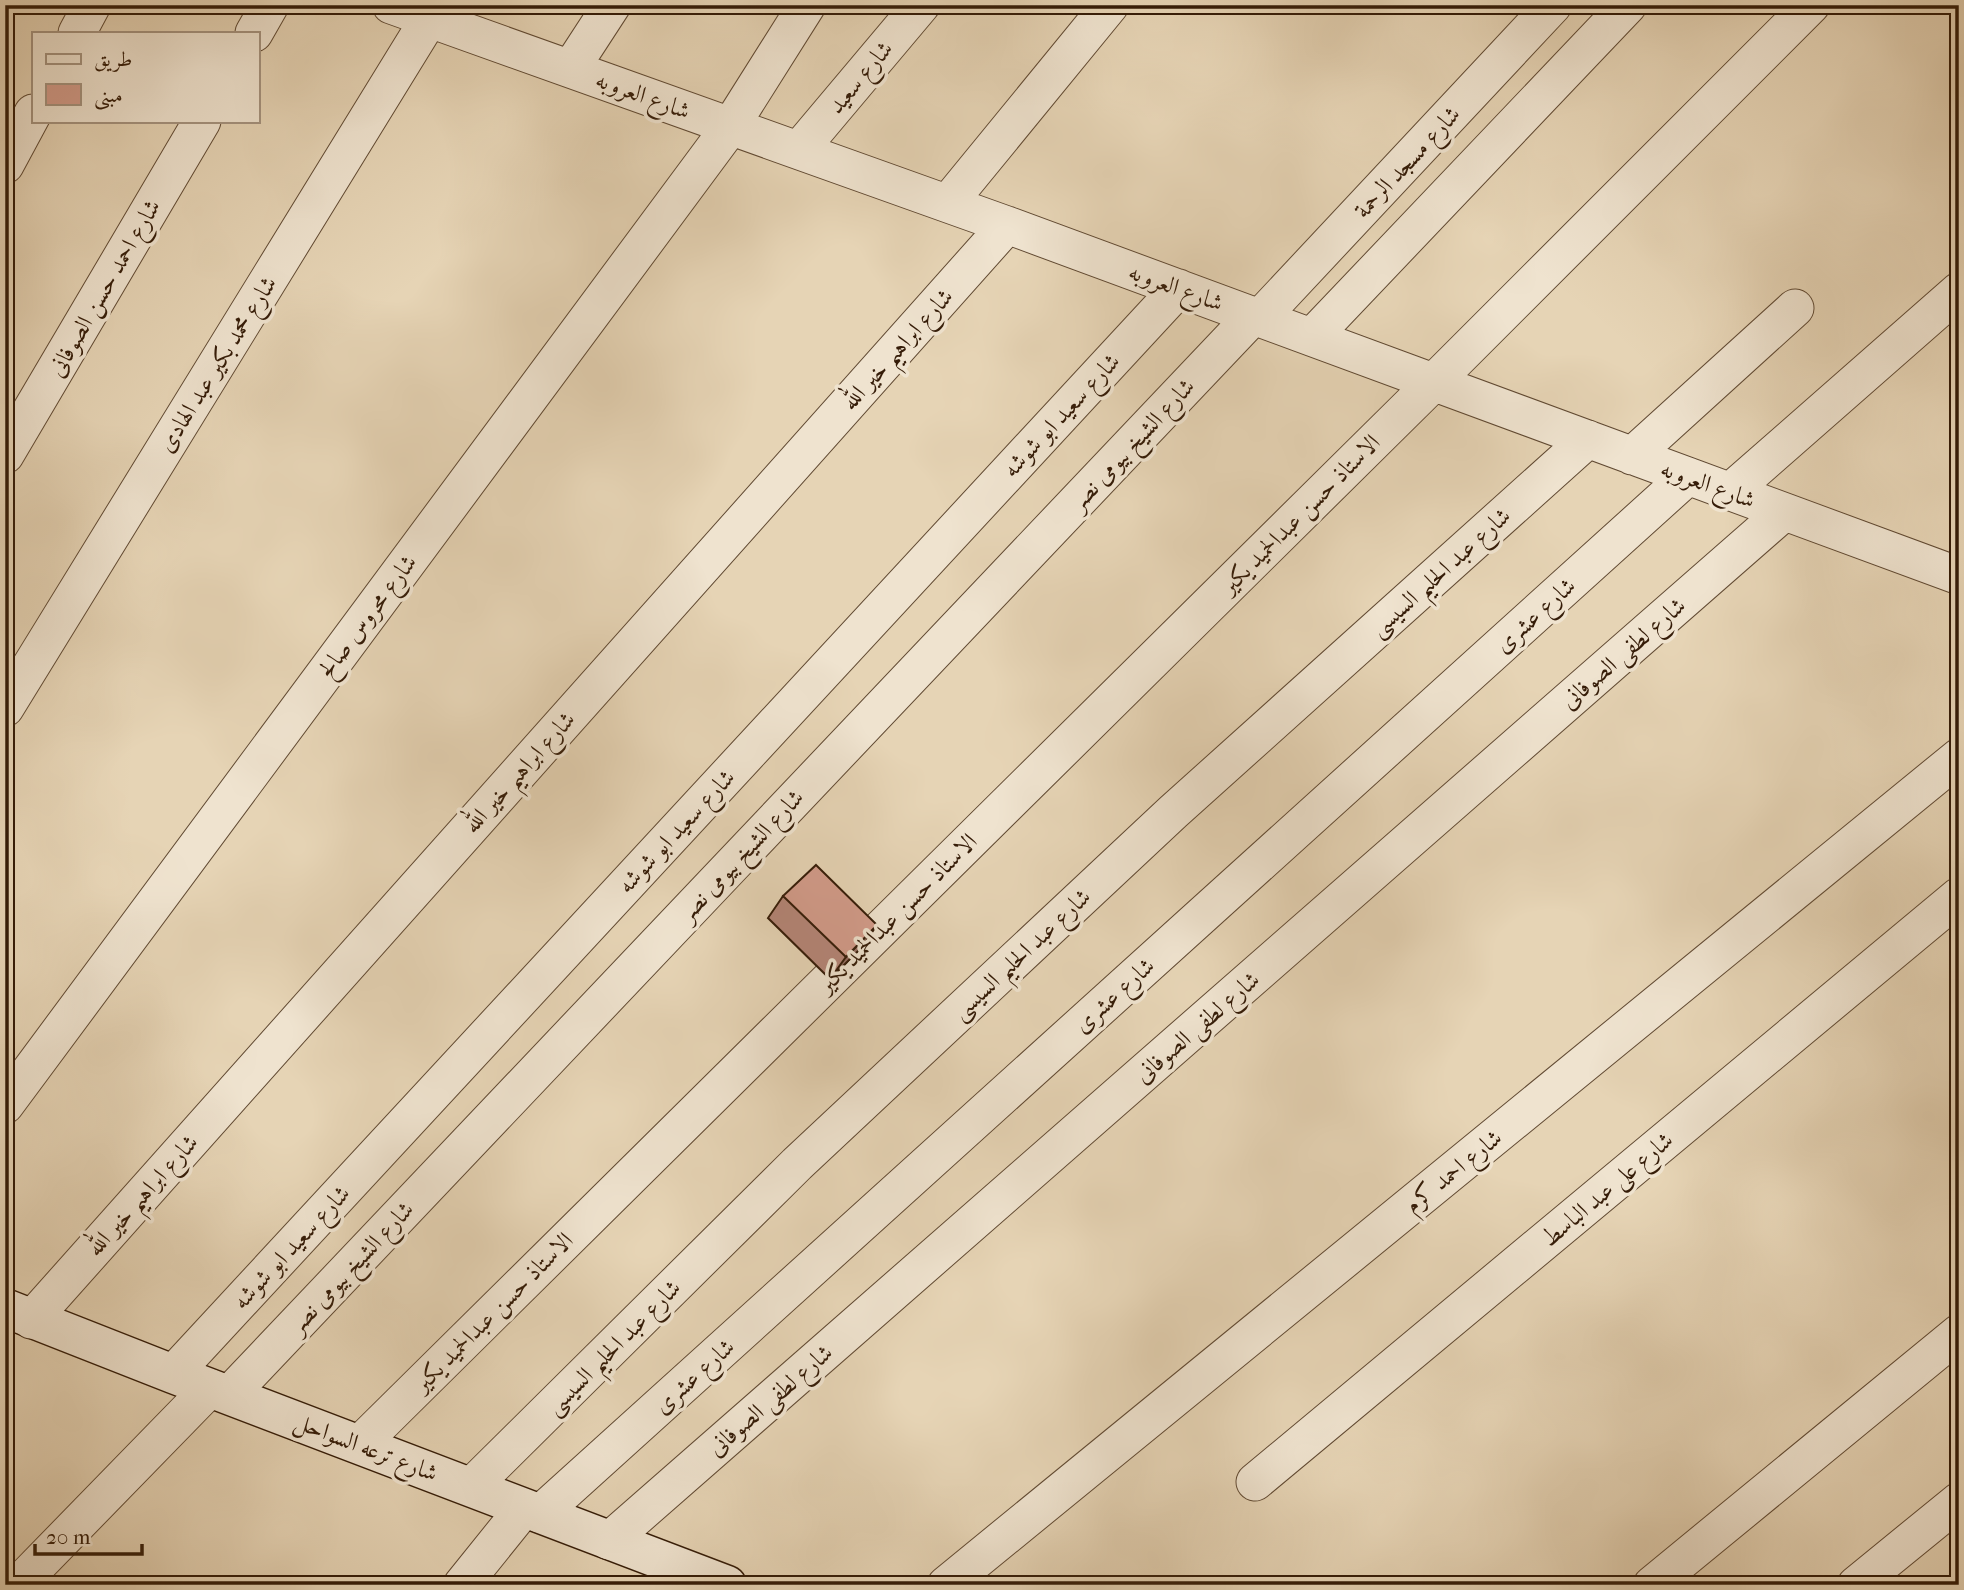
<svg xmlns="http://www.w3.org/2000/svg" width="1964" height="1590" font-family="'IM FELL French Canon',Amiri,serif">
	<rect width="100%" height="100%" fill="#e6d4b5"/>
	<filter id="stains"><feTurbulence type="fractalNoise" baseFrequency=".00286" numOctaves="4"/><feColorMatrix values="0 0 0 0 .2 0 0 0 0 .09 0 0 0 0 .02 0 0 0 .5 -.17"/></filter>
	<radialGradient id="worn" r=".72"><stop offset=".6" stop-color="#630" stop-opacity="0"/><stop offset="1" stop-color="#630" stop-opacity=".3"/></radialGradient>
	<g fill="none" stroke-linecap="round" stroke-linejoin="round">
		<g stroke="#614a33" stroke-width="39">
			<path id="minor" d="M391,5l616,220 952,351
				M77,33l15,-28
				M254,33l16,-28
				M571,68l41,-63
				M799,150l122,-145
				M5,165l28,-52
				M948,203l162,-198
				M1260,318l293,-313
				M1312,337l316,-332
				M5,455l197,-334
				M1632,456l163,-148
				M1730,492l229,-201
				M5,708l424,-689
				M5,1105l725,-978 77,-122
				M31,1320l976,-1095
				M173,1374l1006,-1086
				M229,1395l1024,-1079
				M360,1444l1074,-1062 377,-377
				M1255,1482l704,-586
				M471,1487l326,-323 376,-352 415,-373
				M540,1514l1148,-1038
				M609,1541l1175,-1029
				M18,1585l192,-197
				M462,1585l62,-77
				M946,1585l1013,-828
				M1652,1585l307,-252
				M1856,1585l103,-84"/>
		</g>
		<g stroke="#351c08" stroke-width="41">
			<path id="secondary" d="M5,1308l168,66 554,211"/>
		</g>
		<use href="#minor" stroke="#efe3cf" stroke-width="37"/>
		<use href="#secondary" stroke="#efe3cf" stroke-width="38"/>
	</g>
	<path fill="#b58678" stroke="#351c08" stroke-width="2" d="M783,896l79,51 -32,32 -62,-61z"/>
	<path fill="#946d61" stroke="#351c08" stroke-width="2" d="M877,925l-15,22 -32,32 16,-22z"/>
	<path fill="#d39c8b" stroke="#351c08" stroke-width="2" d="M816,865l61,60 -31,32 -63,-61z"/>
	<g text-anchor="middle" stroke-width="7" stroke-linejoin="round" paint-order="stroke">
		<g font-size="24" fill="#351c08" stroke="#efe3cf">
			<text transform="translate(860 77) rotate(-50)" y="8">شارع سعيد</text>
			<text transform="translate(643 95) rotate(20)" y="8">شارع العروبه</text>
			<text transform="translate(1407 162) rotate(-47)" y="8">شارع مسجد الرحمة</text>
			<text transform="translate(1176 287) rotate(20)" y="8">شارع العروبه</text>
			<text transform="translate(104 288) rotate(-60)" y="8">شارع احمد حسن الصوفانى</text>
			<text transform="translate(897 349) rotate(-48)" y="8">شارع ابراهيم خير الله</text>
			<text transform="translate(217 364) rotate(-58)" y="8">شارع محمد بكير عبد الهادى</text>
			<text transform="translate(1061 415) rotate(-47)" y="8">شارع سعيد ابو شوشه</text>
			<text transform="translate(1132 444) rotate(-47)" y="8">شارع الشيخ بيومى نصر</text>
			<text transform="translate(1708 484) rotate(20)" y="8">شارع العروبه</text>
			<text transform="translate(1300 514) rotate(-45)" y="8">الاستاذ حسن عبدالحميد يكير</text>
			<text transform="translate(1440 572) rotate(-42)" y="8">شارع عبد الحليم السيسى</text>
			<text transform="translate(1535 615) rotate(-42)" y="8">شارع عشرى</text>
			<text transform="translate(367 616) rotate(-53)" y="8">شارع محروس صالح</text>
			<text transform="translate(1623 653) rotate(-41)" y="8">شارع لطفى الصوفانى</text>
			<text transform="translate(519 772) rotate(-48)" y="8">شارع ابراهيم خير الله</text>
			<text transform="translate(676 831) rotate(-47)" y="8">شارع سعيد ابو شوشه</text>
			<text transform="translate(741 855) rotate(-47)" y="8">شارع الشيخ بيومى نصر</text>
			<text transform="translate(897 913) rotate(-45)" y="8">الاستاذ حسن عبدالحميد يكير</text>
			<text transform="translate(1021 954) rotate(-43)" y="8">شارع عبد الحليم السيسى</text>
			<text transform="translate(1114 995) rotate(-42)" y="8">شارع عشرى</text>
			<text transform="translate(1197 1027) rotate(-41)" y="8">شارع لطفى الصوفانى</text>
			<text transform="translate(1453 1171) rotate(-39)" y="8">شارع احمد كرم</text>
			<text transform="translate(1607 1189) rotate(-40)" y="8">شارع على عبد الباسط</text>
			<text transform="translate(142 1195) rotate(-48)" y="8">شارع ابراهيم خير الله</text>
			<text transform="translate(291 1247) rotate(-47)" y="8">شارع سعيد ابو شوشه</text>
			<text transform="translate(351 1267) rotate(-47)" y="8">شارع الشيخ بيومى نصر</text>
			<text transform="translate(493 1312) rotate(-45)" y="8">الاستاذ حسن عبدالحميد يكير</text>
			<text transform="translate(613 1347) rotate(-45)" y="8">شارع عبد الحليم السيسى</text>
			<text transform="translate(694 1376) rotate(-42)" y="8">شارع عشرى</text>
			<text transform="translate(770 1400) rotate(-41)" y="8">شارع لطفى الصوفانى</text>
			<text transform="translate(366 1447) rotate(21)" y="8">شارع ترعه السواحل</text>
		</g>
	</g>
	<rect width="1964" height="1590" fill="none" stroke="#e6d4b5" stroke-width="28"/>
	<rect x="7" y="7" width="1950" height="1576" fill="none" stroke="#351c08" stroke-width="3.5"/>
	<rect x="14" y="14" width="1936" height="1562" fill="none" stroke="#351c08" stroke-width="2"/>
	<rect x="32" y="32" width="228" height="91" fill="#efe3cf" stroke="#a5937f" stroke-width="2"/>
	<rect x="46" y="54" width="35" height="10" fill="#efe3cf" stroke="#a5937f" stroke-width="2"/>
	<text x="94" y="66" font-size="21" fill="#351c08">طريق</text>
	<rect x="46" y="84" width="35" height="21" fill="#d39c8b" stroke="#a5937f" stroke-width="2"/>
	<text x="94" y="102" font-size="21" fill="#351c08">مبنى</text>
	<path d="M35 1544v10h107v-10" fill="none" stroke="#351c08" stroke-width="3.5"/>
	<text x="46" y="1544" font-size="21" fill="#351c08" stroke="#efe3cf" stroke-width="5" paint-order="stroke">20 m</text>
	<rect width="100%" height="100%" filter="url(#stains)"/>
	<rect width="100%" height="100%" fill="url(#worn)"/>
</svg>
